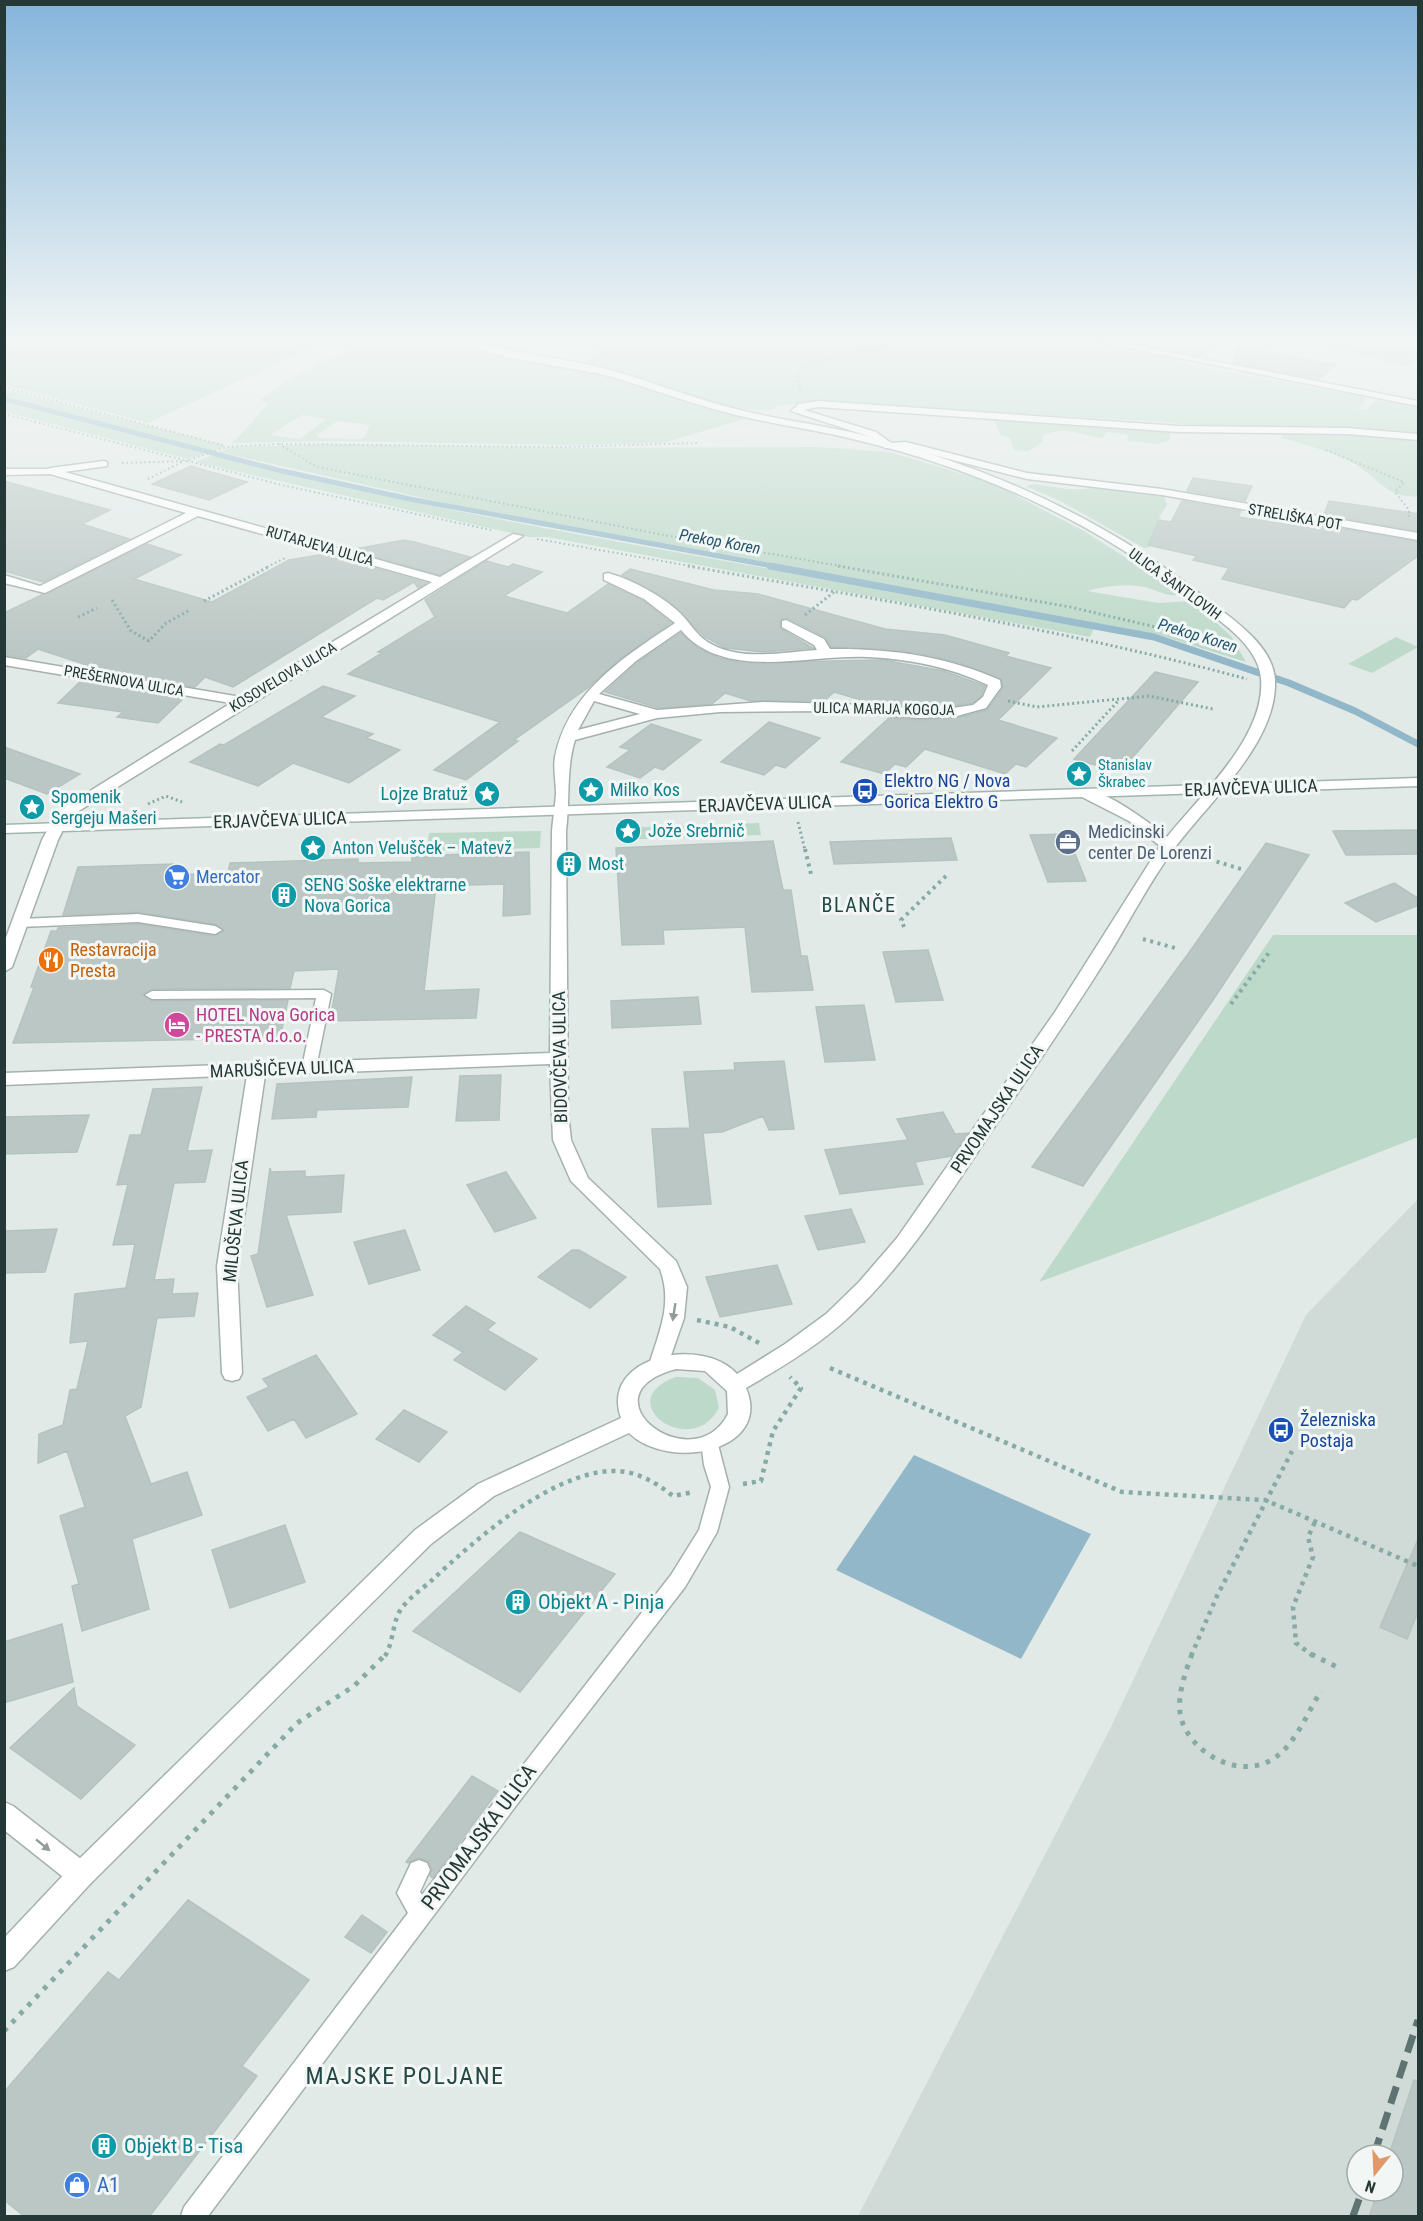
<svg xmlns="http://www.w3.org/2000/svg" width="1423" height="2221" font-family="'Roboto Condensed',sans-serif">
	<rect width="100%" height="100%" fill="#e2eae8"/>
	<path fill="#d0dad7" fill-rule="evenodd" d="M1418,1199v1017h-560l252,-487 196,-414zM1357,2155h36v36h-36z"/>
	<path fill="#bdd9c9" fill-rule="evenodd" d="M5,342h315v1l-172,80 -143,-38z
		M366,342h89l155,35 80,26 58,15 -85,25 -94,2 -238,-4 -101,2 6,-3 32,-36 -8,-4 28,-20zM302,415l24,4 -26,20 -30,-4zM338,421l31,4h1l-6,13 -5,1 -39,-1 -3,-3z
		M600,342h499l74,15 16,8 173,31 5,2 -8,11 7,1 9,-10 43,6v28l-67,-6 -155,-2 -31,-4 -337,-19 -51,2 -2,4c-40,8 -149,-32 -192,-44l21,-20z
		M1109,342h47l-9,4 34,4 10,-1 14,-7h19l-25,14z
		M1316,342h82l5,7 15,4v4l-13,10z
		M5,389l218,56v2l-13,5 -205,-55z
		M4,402l201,52 -17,5 -183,-47z
		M994,419l177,13 -2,8 -12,4 -30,-3 1,-6 -21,-3 -5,6c-24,-3 -35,-13 -60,-2l1,6 -15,9 -14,-1 -4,-12 -10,-4z
		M1284,431l68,2 66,6v58c-36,-1 -38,-19 -65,-34 -21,-11 -48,-19 -72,-25z
		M326,444l256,4 235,-1 73,5 89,27 32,14 73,38 97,62c-10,7 -25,-4 -37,-6 -19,-4 -39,-1 -57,4l71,12 34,-2 39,35 15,26 -90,-28 -688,-126 -249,-56 12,-5z
		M213,455c290,75 587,115 881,173l-4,9 -543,-100h-18l-334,-75z
		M1034,484c21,3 44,9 64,2l66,10 3,9 -7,11 -9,31 -7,1 -82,-46 -36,-16z
		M1396,637l22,10 -46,26 -24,-9z
		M759,823l2,12 -143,5v-12z
		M541,831l-1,17 -113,3 2,-18z
		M1273,935h145v202l-216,85 -163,60z
		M676,1377l22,1 17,12 4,18c-28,53 -110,-7 -43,-31z"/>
	<path fill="#91b7c8" d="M914,1455l177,79 -70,125 -185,-89z"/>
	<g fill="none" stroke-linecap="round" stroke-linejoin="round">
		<path stroke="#91b7c8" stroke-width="5" d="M4,399l274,71 132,29 368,68"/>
		<path stroke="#91b7c8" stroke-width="7" d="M770,566l384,71 135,46 66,28 63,33"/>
	</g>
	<path fill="#bbc7c4" stroke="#b5c3bf" stroke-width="1.5" d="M1238,347l67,12 31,6 -17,14 -85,-16z
		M191,466l13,4 43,12 -38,18 -57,-16z
		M1193,478l59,8 -7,15 -58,-10z
		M4,481l106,29 -28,14 47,15 -86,43 -39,-11z
		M1182,501l59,10 -3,6 81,12 1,-4 99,17v13l-62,45 -5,-1 -8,9 -122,-29 7,-11 -36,-8 4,-4 -49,-11 11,-25 12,2z
		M1329,501l90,13v17l-95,-16z
		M404,540l10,2 56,15 -30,18 -90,-25z
		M147,544l34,11 -47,24 78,23 77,-42 36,-6 101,29 -8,5 -4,-6 -31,18 -6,-2 -144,89 -28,-10 -10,10 -101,-17 2,-2 -58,-19 -12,9 -22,-3v-42z
		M486,561l22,6 5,-3 29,8 -38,24 63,17 41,-29 35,17 28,22 -54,38 -28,26 -75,53 4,1 -52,39 -32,-10 66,-48 -152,-48 34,-21 -4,-1 57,-35 -10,-17z
		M630,569l84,21 44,4 127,35 60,6 64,18 -3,3 45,12 -53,52 59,18 -31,29 -10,-3 -11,10 -80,-25 -19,18 -11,-3 -11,10 -43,-12 48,-44 31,2 37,-2 30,-8 16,-22 -1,-8 -42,-17 -43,-10 -86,-6 -6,-10 -38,-19 -7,2 1,9 32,19 -49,4 -39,-4 -20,-11 -39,-38 -44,-24z
		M681,633l17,15 21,10 24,5 140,-3 61,11 41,15 -4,10 -9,7 -33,5 -64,-4 -41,-12 -10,9h-73l-26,-8 -13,11 -53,4 -54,-16 32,-29z
		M1155,672l43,10 -78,90 -46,-13z
		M82,680l102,18 -26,25 -41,-6 6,-5 -65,-9z
		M323,686l32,10 -34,21 52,17 -7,4 34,12 -51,33 -56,-20 -35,23 -68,-24 30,-18 4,1z
		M769,722l51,16 -35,30 -9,-3 -12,10 -43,-13z
		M651,724l50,16 -38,30 -8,-3 -15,11 -33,-11 23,-17 -10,-3z
		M4,747l76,27 -33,20 -43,-16z
		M1419,830v24l-66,1h-7l-13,-24z
		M1067,834l19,47 -38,1 -18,-47z
		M951,838l6,22 -123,4 -4,-22z
		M773,841l10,49h8l10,66h6l6,34 -61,2 -7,-65 -82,3 1,14 -42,1 -6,-97z
		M1266,843l43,12 -96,145 -130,186 -51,-19 156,-213z
		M529,852l1,62 -27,2 1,-32 -68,2 -12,105 55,-2 -3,29 -146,3 9,-52 -45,2 -4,17 -138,1 -9,5 9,7 136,-1 -8,38 -267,5 21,-56h-3l20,-56h6l1,-3 80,-4 77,12 9,-5 -9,-7 -77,-12 -75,3 15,-48 95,-3 -2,11 57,-2 2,-10 128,-4v4l54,-1v-6z
		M1394,883l25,16v6l-43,17 -31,-19z
		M928,950l15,50 -47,2 -13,-50z
		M698,997l3,27 -89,4 -1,-27z
		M864,1005l11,55 -50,2 -9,-55z
		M784,1061l10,68 -25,1 -6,-14 -41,16 -19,1 8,71 -53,3 -2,-27 4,-4 -4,2 -4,-49 38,-1 -6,-56 51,-2 -1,-7z
		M501,1075l-2,45 -43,1 4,-45z
		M412,1077l-4,30 -91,3 -1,7 -44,2 5,-35z
		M202,1087l-15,64 25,-1 -7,32 -31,1 -20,97 20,-1 -2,15 26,-1 -4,23 -37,2 -16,89 -16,9 26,68 36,-12 15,43 -70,24 17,70 -67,22 -10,-45 7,-2 -19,-68 25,-9 -18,-56 -29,12 1,-29 24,-9 7,-35 7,-1 11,-48 -18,2 5,-49 51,-6 9,-44 -22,1 15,-61 -11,1 13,-50h11l12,-46z
		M943,1112l12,22 13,-1 -16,23 -37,6 8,22 -83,10 -15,-44 83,-10 -11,-21z
		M89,1115l-12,37 -73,2v-37z
		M270,1168l1,4 34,-1v6l39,-2 -3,37 -55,3 27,80 -46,12 -16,-51 7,-2z
		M506,1172l30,46 -41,14 -28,-47z
		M851,1209l14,33 -47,8 -13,-34z
		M57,1229l-12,43 -41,1v-42z
		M405,1230l15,40 -51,14 -15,-42z
		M572,1250h7l47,27 -36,31 -52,-31z
		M777,1265l15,39 -72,13 -14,-40z
		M466,1306l29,17 -8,7 50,29 -32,31 -51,-30 9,-8 -30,-17z
		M316,1355l41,59 -51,24 -12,-19 -26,12 -21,-34 22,-10 -6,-8z
		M404,1410l43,22 -28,30 -43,-23z
		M285,1525l20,57 -75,26 -18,-58z
		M520,1532l95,42 -95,118 -107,-61z
		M1419,1537v72l-12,30 -27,-12z
		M62,1624l11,58 -69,21v-61z
		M74,1688l3,18 58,39 -54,54 -71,-51z
		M472,1776l26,15 -65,87 -3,-2 2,-7 -4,-8 -10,-3 -10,5 -2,-1z
		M188,1900l121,80 -67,86 15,10 -108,141h-124l-21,-17v-108l104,-120 11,8z
		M362,1915l25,17 -16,21 -26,-16z
		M1414,2080l5,1v136h-50l9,-26h15v-36h-4z"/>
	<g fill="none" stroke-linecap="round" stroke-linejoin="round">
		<g stroke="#a5b1af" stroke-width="3">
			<path id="service" d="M1100,342h16l302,59v5z
				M104,461l3,1v4l-57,8 -5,-3 5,-3z
				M138,914l77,12 7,4 -7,4 -77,-12 -118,5 -7,-4 7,-4z
				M324,990l7,4 -15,74 -7,5 -7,-5 14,-70 -164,1 -7,-4 7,-4z
				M710,1435l6,2 13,50 -12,45 -32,55 -164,212 -313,417h-27l3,-9 224,-294 -11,-20 14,-30 8,-3 8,3 3,7 -10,22 2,3 249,-320 28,-45 12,-43 -7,-22 -3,-23 3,-5z"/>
		</g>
		<g stroke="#a5b1af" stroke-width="3">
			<path id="minor" d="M818,401l361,25 168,2 71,6v6l-71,-6 -168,-2 -361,-25 -14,3 72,22 15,11 15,-1 121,31 135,16 256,44v7l-256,-45 -135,-16 -121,-31h-21l-17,-12 -77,-25 8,-7z
				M4,469h50l386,108 73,-43 10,2 -454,281 -11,23 -46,127 -8,5v-29l38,-103 16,-29 173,-108 -227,-38v-8l237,40 191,-115 -234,-66 -153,77 -41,-10v-8l36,11 146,-73 -136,-39 -46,1z
				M608,573c25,7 54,23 72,40 11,11 19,26 33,32 30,16 72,7 104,5l-3,-5 -32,-18v-6l4,-1 38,19 6,10c59,-1 116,7 170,31l1,7 -15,21 -29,8 -37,2 -94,-7 -106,1 -63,6 -82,22c-9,28 -5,61 -9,91l2,282 3,27 17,38 88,83 11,26 -3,31 -18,52 -7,3 -7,-3 -3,-5c10,-33 24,-61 11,-96l-89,-88 -18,-41 -3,-76 -285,11 -28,191 5,107 -3,6 -7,2 -7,-2 -3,-6 -5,-107 30,-191 -243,10v-12l546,-20 2,-222c1,-12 3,-25 4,-37 0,-12 -3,-25 -1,-37 13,-65 69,-100 120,-134l-31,-24 -40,-19v-6zM681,630c43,52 128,24 187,27 42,2 82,10 120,28l-5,12 -10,8 -34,5 -96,-6 -80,-2 -106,8 -58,-16 37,-33zM594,701l46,13 -62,16z
				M4,1802l9,4 77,60 4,9 -4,9 -9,3 -9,-3 -68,-54z"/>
		</g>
		<g stroke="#a5b1af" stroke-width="3">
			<path id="tertiary" d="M465,342h15c40,13 82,16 123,26 46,12 90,31 137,42 40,10 82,15 123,25 125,31 243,84 345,165 24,19 65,45 67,80 3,64 -70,125 -104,173 -23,32 -41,67 -61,100 -38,61 -79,120 -119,179 -43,64 -85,132 -142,185 -30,28 -67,50 -103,71 27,63 -77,84 -117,45l-135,63 -63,48 -341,340 -76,83 -10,4v-33l68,-72 343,-336 63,-46 143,-66c-22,-62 81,-83 116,-44l48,-30 41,-30 33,-32 38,-44 158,-226 105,-166 -31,-25 -47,-24 -2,-3 2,-3c20,-5 69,33 85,46 34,-43 99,-100 94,-159 -3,-34 -45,-60 -70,-79 -96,-78 -213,-130 -334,-159 -40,-10 -81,-15 -121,-25 -42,-10 -83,-26 -124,-38 -36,-10 -120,-17 -147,-35zM676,1369l29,2 22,20 1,23c-35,68 -149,-19 -52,-45z"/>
		</g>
		<g stroke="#a2b4b1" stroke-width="3">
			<path id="secondary" d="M1418,778v8l-1414,47v-8z"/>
		</g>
		<path stroke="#86aaa4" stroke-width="2" stroke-dasharray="1.5 3" stroke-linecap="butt" d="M1399,342l1,4 18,6
			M4,387l222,59
			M801,391l-4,-15 9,-11 89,-23
			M4,414l282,72 205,44
			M279,444l38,23 352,69 177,31
			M1326,450l78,32 -9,10 14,18v7
			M122,463l64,-2 40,-14 53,-3 284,3 135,-4
			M148,479l34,-17
			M537,539l159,28
			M267,567l20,-10"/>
		<path stroke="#86aaa4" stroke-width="3" stroke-dasharray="2 3" stroke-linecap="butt" d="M688,566c187,33 375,63 559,113
			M838,566l232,41 150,35
			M112,600l19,31 18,10 17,-18 24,-13
			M204,601l66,-35
			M805,615l29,-23
			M78,617l19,-9
			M1008,701l29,6 112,-11 64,13
			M1072,751l47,-51
			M148,804l18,-8 16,6
			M798,822l7,28"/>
		<path stroke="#86aaa4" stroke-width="4" stroke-dasharray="3 4.5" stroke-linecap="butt" d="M805,849l6,25
			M1195,855l46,14
			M904,927l-3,-7 47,-46
			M1143,939l32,9
			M1231,1004l40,-54"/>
		<path stroke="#86aaa4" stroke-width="4.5" stroke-dasharray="4 5" stroke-linecap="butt" d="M697,1320l33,7 29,16
			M830,1368l292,124 143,8 153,66
			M743,1484l18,-3 12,-50 28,-43 -11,-11
			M385,1656c9,-15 7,-33 16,-47 8,-11 21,-20 30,-28 44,-41 118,-107 180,-110 25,-1 44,11 62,25l21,-4
			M1191,1656l26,-60 75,-145
			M1313,1656l-17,-13 -3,-36 20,-50 -5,-20 7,-15"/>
		<path stroke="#86aaa4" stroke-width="5" stroke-dasharray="4.5 7" stroke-linecap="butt" d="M1192,1654c-7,19 -16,44 -11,64 10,36 59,62 92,41 23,-15 34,-46 48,-68
			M1311,1654l28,14
			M4,2031l293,-308 57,-37 32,-32"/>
		<use href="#service" fill="#fff" fill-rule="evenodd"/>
		<use href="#minor" fill="#fff" fill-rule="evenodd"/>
		<use href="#tertiary" fill="#fff" fill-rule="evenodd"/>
		<use href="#secondary" fill="#fff" fill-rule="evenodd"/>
		<path stroke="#5f7472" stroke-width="7" stroke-dasharray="18 9" stroke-linecap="butt" d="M1374,2155l44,-135
			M1353,2216l9,-25"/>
	</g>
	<defs><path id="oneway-solid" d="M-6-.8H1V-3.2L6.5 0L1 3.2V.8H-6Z" transform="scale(1.5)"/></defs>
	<g fill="#929c9a">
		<use href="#oneway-solid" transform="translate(674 1312) rotate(99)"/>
		<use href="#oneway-solid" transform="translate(43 1845) rotate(39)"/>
	</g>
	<linearGradient id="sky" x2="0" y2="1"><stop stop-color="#85b5db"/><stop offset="0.52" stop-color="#f2f6f5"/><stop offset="1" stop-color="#f2f6f5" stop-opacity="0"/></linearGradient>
	<rect width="1423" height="653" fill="url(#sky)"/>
	<defs>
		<g id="sight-disc" transform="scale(1.35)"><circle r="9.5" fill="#0f9aa8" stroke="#f2f7f5"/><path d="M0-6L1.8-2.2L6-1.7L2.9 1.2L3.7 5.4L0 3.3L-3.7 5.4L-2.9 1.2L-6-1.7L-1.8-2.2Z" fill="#fff"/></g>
		<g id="bus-disc" transform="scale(1.35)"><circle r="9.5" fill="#1a4fb4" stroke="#f2f7f5"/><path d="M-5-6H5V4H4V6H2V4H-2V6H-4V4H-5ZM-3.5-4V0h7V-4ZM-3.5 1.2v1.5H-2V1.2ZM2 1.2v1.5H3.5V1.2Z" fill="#fff"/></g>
		<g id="office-disc" transform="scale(1.35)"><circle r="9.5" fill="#5c6f8a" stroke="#f2f7f5"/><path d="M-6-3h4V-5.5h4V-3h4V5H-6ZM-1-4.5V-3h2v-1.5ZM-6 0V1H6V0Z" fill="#fff"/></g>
		<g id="building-disc" transform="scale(1.35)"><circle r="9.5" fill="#0f9aa8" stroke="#f2f7f5"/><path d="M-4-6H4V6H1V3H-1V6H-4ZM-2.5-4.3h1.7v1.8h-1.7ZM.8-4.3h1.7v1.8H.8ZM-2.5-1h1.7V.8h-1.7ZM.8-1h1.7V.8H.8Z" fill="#fff"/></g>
		<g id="supermarket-disc" transform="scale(1.35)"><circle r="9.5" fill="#3f7fe0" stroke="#f2f7f5"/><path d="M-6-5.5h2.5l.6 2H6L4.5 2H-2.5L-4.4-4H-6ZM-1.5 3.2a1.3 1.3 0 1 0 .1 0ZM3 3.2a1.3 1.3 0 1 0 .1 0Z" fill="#fff"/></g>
		<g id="restaurant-disc" transform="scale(1.35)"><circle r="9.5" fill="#e8710a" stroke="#f2f7f5"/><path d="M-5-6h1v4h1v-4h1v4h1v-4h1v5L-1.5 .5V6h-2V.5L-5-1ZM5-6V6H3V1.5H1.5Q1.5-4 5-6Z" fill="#fff"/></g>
		<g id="hotel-disc" transform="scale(1.35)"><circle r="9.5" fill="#d1479c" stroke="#f2f7f5"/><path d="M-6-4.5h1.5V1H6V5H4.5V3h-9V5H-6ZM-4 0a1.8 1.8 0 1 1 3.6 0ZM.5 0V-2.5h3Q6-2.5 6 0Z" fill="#fff"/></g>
		<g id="shop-disc" transform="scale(1.35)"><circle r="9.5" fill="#3f7fe0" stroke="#f2f7f5"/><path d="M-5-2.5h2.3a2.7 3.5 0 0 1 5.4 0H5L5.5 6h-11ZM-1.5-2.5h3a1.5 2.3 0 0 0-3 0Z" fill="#fff"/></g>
	</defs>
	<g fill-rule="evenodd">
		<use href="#sight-disc" x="1079" y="774"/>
		<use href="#sight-disc" x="591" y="790"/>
		<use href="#bus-disc" x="865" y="791"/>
		<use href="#sight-disc" x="487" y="794"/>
		<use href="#sight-disc" x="32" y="807"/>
		<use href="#sight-disc" x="628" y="831"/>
		<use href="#office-disc" x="1068" y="842"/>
		<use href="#sight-disc" x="313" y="848"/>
		<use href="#building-disc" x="569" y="864"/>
		<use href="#supermarket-disc" x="177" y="877"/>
		<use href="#building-disc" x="284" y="895"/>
		<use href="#restaurant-disc" x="51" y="960"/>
		<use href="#hotel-disc" x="177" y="1025"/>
		<use href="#bus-disc" x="1281" y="1430"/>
		<use href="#building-disc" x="518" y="1602"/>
		<use href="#building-disc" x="104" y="2146"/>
		<use href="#shop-disc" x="77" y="2185"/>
	</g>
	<g text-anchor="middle" stroke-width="6" stroke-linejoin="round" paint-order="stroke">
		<g font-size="15" fill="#243936" stroke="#f2f7f5">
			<text transform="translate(1295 517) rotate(10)" y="5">STRELIŠKA POT</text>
			<text transform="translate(320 546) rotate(16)" y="5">RUTARJEVA ULICA</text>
			<text transform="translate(1175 584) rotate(36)" y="5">ULICA ŠANTLOVIH</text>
			<text transform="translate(283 677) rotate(-31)" y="5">KOSOVELOVA ULICA</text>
			<text transform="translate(124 681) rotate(10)" y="5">PREŠERNOVA ULICA</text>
			<text transform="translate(884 709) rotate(1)" y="5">ULICA MARIJA KOGOJA</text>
		</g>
		<g font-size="15" fill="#0d838f" stroke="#f2f7f5" text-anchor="start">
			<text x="1098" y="770">Stanislav<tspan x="1098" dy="17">Škrabec</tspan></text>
		</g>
		<g font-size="16" font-style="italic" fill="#26566d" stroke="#f2f7f5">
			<text transform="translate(720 541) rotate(10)" y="6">Prekop Koren</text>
			<text transform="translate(1198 635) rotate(17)" y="6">Prekop Koren</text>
		</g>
		<g font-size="18" fill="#164399" stroke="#f2f7f5" text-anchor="start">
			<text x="884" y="787">Elektro NG / Nova<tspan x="884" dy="21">Gorica Elektro G</tspan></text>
			<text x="1300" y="1426">Železniska<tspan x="1300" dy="21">Postaja</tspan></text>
		</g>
		<g font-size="18" fill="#243936" stroke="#f2f7f5">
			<text transform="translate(1251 788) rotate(-2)" y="6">ERJAVČEVA ULICA</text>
			<text transform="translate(765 804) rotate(-2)" y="6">ERJAVČEVA ULICA</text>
			<text transform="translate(280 820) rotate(-2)" y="6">ERJAVČEVA ULICA</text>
			<text transform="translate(560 1057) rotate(-91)" y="6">BIDOVČEVA ULICA</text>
			<text transform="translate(282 1069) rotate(-2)" y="6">MARUŠIČEVA ULICA</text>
			<text transform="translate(997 1109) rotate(-56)" y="6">PRVOMAJSKA ULICA</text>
			<text transform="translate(236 1221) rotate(-84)" y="6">MILOŠEVA ULICA</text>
		</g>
		<g font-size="18" fill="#0d838f" stroke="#f2f7f5" text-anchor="start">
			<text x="610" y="796">Milko Kos</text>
			<text x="468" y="800" text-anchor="end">Lojze Bratuž</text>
			<text x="51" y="803">Spomenik<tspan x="51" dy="21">Sergeju Mašeri</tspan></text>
			<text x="648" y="837">Jože Srebrnič</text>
			<text x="332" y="854">Anton Velušček – Matevž</text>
			<text x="588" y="870">Most</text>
			<text x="304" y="891">SENG Soške elektrarne<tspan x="304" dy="21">Nova Gorica</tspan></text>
		</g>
		<g font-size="18" fill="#4e5e75" stroke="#f2f7f5" text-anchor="start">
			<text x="1088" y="838">Medicinski<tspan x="1088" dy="21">center De Lorenzi</tspan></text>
		</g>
		<g font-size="18" fill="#366cbe" stroke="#f2f7f5" text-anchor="start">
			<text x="196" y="883">Mercator</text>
		</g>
		<g font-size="18" fill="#c56008" stroke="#f2f7f5" text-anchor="start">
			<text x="70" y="956">Restavracija<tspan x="70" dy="21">Presta</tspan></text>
		</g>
		<g font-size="18" fill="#b23c85" stroke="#f2f7f5" text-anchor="start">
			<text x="196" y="1021">HOTEL Nova Gorica<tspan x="196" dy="21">- PRESTA d.o.o.</tspan></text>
		</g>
		<g font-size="20" letter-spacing="1.5" fill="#234845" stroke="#f2f7f5">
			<text x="859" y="912">BLANČE</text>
		</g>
		<g font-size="21" fill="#0d838f" stroke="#f2f7f5" text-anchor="start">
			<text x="538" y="1609">Objekt A - Pinja</text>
			<text x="124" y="2153">Objekt B - Tisa</text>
		</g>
		<g font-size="21" fill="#243936" stroke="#f2f7f5">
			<text transform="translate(479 1837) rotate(-53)" y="7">PRVOMAJSKA ULICA</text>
		</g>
		<g font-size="21" fill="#366cbe" stroke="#f2f7f5" text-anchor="start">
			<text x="97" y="2192">A1</text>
		</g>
		<g font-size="24" letter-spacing="1.5" fill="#234845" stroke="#f2f7f5">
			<text x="405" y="2084">MAJSKE POLJANE</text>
		</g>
	</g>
	<rect width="1423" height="2221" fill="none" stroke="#243936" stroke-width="12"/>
	<g transform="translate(1375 2173) rotate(198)"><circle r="28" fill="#f2f7f5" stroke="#a0aba9" stroke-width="1.5"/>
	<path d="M0-4.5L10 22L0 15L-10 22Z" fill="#e0996a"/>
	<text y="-9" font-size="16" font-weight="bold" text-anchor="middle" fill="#243936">N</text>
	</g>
</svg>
